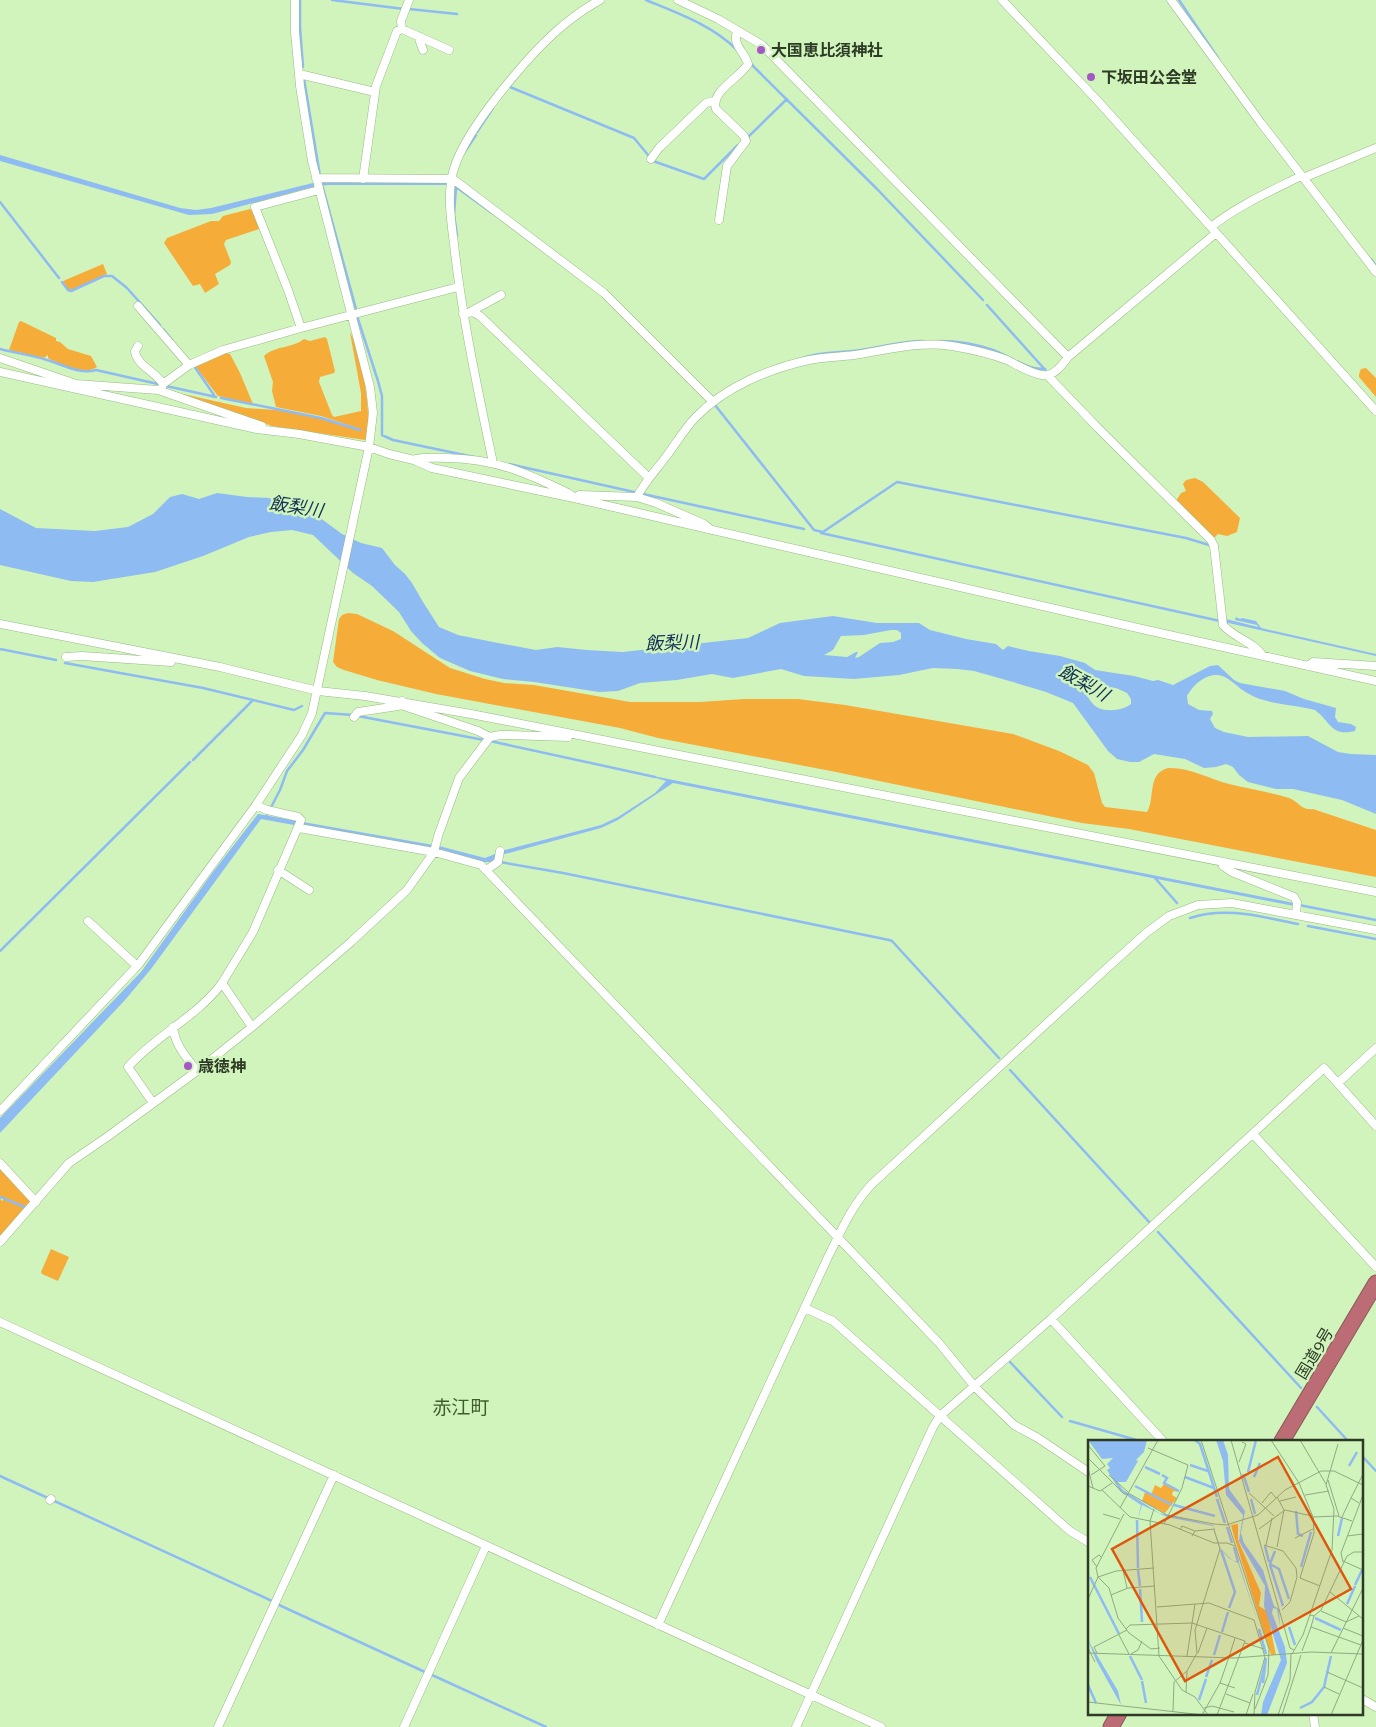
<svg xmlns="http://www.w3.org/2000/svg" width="1376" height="1727" font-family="'Roboto Serif','Noto Sans JP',serif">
	<rect width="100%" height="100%" fill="#d1f4bd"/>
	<path fill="#f5ac38" d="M250,209l3,2 6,18 -33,11 -2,4 7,18 -1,3 -15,9 4,10 -14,9 -5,-9 -7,2 -29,-43 3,-5 44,-17h8l4,-5z
		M103,264l4,10 -35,16 -4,-1 -5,-8z
		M21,321l35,17v3l4,1 8,7 23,7 6,11c-13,9 -37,-2 -49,-9v-3l-4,3 -35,-8 10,-28z
		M350,333c10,13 25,90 15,107l-93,-14 -98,-34 72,16 30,2 45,8 39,13v-2l-39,-13 -45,-9 -4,-16 1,-9 -9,-26c10,-10 29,-8 40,-17l6,2 15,-4 2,2 8,32 -1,2 -14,4 -1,5 13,33 2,2 27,-6v-18z
		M226,353l4,1 10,19 13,31 -35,-8 -23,-30z
		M1366,368l10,10v19l-17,-20v-3l2,-5z
		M1195,478l8,4 37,36 -3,14 -10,4 -9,-2 -4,4 -38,-37 5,-8 5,-2 -3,-7 3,-4z
		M348,613l9,1 36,17 57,37 35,11 19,4 30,2 96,17h70l44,-3h54l47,6 168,29 46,17 29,14 6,8 8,30 3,4 42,5c7,-11 2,-31 13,-40 3,-2 6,-4 10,-4 21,0 40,11 59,16 20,5 41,8 60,14 9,3 13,13 24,11l63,21v47l-247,-48 -47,-6 -251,-52 -173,-33 -38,-10 -184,-34 -59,-14 -33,-10 -7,-3 -4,-5 6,-43 3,-4z
		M0,1167l32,34 -6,6 -26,-11z
		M0,1198l2,3 2,-2 21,9 -25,30z
		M51,1249l18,8 -11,24 -16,-7 -1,-2z"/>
	<path fill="#8ebbf2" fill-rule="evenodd" d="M0,155l180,53 16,2 15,-2 110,-27 126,1v3h-119l-19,3 -97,26 -23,1 -189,-54z
		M217,493l30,4 43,2 14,7 38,28 19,9 21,5 13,17 10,9 7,9 11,19 16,25 19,8 30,6 48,9 21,-3 30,3 36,2 125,-14 32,-15 53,-7 44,7h42l11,7 36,9 30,5 7,6 5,-4 21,5 31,5 25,7 10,7 39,6 19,5 5,-1 15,5 37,-19 8,-1 16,15 6,3 45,8 19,8 32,9 -1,9 3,5 13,2 5,3 -1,4c-24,6 -24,-9 -40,-21 -22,-6 -51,-5 -71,-19 -8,-5 -16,-15 -26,-16 -13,-1 -25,10 -31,21l1,8 11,6 13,1 1,3 -3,5 5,9 9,4 24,5 60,-1 30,16 13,2 25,1v59l-34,-14 -49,-11h-17l-28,-7 -9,-7 -6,-8 -7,-3 -10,3 -12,1 -19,-9 -31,-5 -15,8h-9l-13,-3 -9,-8 -35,-48 -27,-11 -33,-10 -39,-11 -17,-2 -24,-1 -34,7 -45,4 -50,-3 -23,-7 -48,9 -21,-4 -35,6 -37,3 -22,8 -19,1 -65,-10 -31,-3 -33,-8 -30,-13 -18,-15 -11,-12 -12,-19 -27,-26 -19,-13 -40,-38 -21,-5 -21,2 -22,5 -46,19 -48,16 -62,10 -22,-1 -71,-16v-56l36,19 59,3 33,-4 25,-13 17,-17 12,-3 17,5zM891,630h6l4,3v6l-8,3 -13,1 -21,14 -4,1 3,-6h-2l-9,5 -23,-2 9,-5 8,-14 23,-1zM1077,679l32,9h7l11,5 4,6v5c-8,7 -29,9 -37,1 -5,-5 -8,-12 -12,-16 -4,-4 -6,-5 -8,-9z
		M1236,617l4,2 2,-1 14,3 5,7 115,26v2l-152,-34 2,-3 32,8 -1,-2 -22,-5z
		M643,774l651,129v3l-621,-123 -55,37 -17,8 -96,26 -6,2 -3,6h-12l-36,-9 -187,-34 -110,150 -26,31 -125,133v-15l141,-146 72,-100 45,-58 181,32 46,12 20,-8 96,-25 17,-8 37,-24 11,-12z"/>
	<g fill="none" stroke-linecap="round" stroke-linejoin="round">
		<path stroke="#8ebbf2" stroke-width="2.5" d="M300,0v27l3,40
			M332,0l72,9
			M646,0c31,13 66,25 91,50
			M1179,0l39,58
			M409,9l48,5
			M749,62l128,127 106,111
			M304,79l16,97
			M510,87l124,51 19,23 51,18 34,-34
			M477,132l16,-24
			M748,137l39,-38
			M464,153l12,-18
			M452,184l40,29
			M456,187l-2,28 3,20
			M323,188l33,121
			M0,202l59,76
			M1371,259l5,7
			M62,282l6,8 3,1 33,-15h8l15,12 33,37
			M987,305l61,68
			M357,316l21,65 4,15v39l11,5 81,17
			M163,329l9,11
			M939,341c18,0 37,3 54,9 16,6 34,20 52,19
			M0,349c15,4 31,6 47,11 15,4 32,15 49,10l62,14
			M803,358c18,-7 39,-5 58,-8 21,-3 41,-9 62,-9
			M194,366l20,29
			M166,386l50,11
			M221,398l100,20 39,12
			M715,405l99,125 9,2 74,-50 289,56 23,7
			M509,464l125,28
			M643,494l161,35
			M821,533l399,88
			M0,649l56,11
			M65,663l138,25 91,22 8,-4
			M358,716l126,24
			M490,741l165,36
			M193,760l59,-59
			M266,817l14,-27 7,-19 16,-21 22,-37 28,2
			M500,862l63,11 326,67 3,1 107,117
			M1155,878l22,25
			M1299,905l77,15
			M1190,918c36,-12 72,-1 108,6
			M1308,926l68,13
			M0,951l190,-189
			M1010,1070l140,153
			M0,1197l27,11
			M1158,1232l143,156
			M1009,1361l53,56
			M1317,1407l31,34
			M1070,1421l70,20
			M1362,1456l14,15
			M0,1476l272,125
			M279,1605l146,67
			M432,1675l114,52"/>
		<g stroke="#98ba85" stroke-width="9">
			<path id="street" d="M409,0l-8,21 1,8 47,21
				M678,0l40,19 44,26 306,312
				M1002,0l95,100 279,311
				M1171,0l90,123 115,149
				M418,36l5,14
				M299,74l76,18
				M651,159l8,-11 47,-45 8,-2
				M316,178l137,1 151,114 109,109
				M1303,178l73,-30
				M363,179l13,-93 21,-55 5,-2
				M719,220l8,-54 19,-25 -2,-5 -28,-27c-6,-18 24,-31 32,-45 -3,-12 -16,-19 -11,-32
				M1211,227c26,-21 60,-36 90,-51
				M138,306l51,59
				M470,312l31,-17
				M463,314l10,-2 7,4 169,162
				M301,328l-13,-38 -33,-83 64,-17
				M138,346l-3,5c1,14 21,21 28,33
				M0,358l76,26 82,6 104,36
				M0,372l257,57 42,5 70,13 20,7 25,6 18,8 142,30 568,131 234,52
				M1047,375l51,53 113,112 3,6 9,79c11,13 31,17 40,31
				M161,391l2,-7 26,-19 34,-15 78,-22 157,-41
				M416,459c10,-2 20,-1 31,-1 48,1 78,14 121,35l4,3
				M493,463c-15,-73 -31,-145 -39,-219 -3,-23 -7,-49 -1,-72 8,-31 39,-70 60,-95 25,-30 52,-58 87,-77
				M576,497l3,-2 58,2 19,6 48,21 5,4
				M637,497c8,-16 21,-29 31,-43 9,-12 17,-26 28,-37 29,-30 72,-48 113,-57 15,-3 30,-3 45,-5 34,-5 62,-14 98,-9 18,3 37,7 55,14 10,5 23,13 35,15 12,2 20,-10 26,-18l148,-124
				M0,624l220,43 98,24 47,5 106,18 905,178
				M66,657l16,-1 89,6
				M1308,666l5,-4 63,4
				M401,705l77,26 12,6
				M354,717l4,-5 40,-6 3,-1 1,-4
				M299,828l135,24 47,13 458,478 36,44 39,38 24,13 52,35
				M1222,862l1,4 9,6 62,25 3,5 -1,12
				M278,870l31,20
				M486,870l12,-8 2,-11
				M88,921l49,45
				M173,1027c2,18 13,30 24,44
				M252,1027l-30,-44 31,-51 48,-112 -3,-3 -31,-7 -11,-5
				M1338,1083l38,-35
				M153,1103l-25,-36c27,-31 70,-51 94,-84
				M0,1111l139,-147 117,-159 46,-70 10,-22 57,-266 4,-34 -3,-26 -58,-226 -12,-75 -5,-54v-32
				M1253,1134l123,133
				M0,1163l36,39
				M0,1242l69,-79 38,-26 90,-66 55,-44 99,-85 56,-52 27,-38 4,-16 21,-58 31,-41 10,-2h9l59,2
				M805,1308l28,13 237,210 20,12
				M1051,1319l112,122
				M0,1322l881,405
				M50,1500l1,-1
				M658,1625l170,-368c13,-26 24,-52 44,-73l234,-215 40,-36 23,-17 29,-11 34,-2 144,27
				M1362,1699l14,8
				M1313,1713l2,14
				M218,1727l116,-252
				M404,1727l82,-181
				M796,1727l137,-300 7,-11 111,-97 273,-251 52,58"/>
		</g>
		<g stroke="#895a58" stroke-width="17">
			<path id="highway" d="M1282,1441l94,-158
				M1111,1727l8,-14"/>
		</g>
		<use href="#street" stroke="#fff" stroke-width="8"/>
		<use href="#highway" stroke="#bb6c74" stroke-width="15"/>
	</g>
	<g fill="#a557c8" stroke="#d1f4bd" stroke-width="2">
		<circle cx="761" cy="50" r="5"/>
		<circle cx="1091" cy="77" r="5"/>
		<circle cx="188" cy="1066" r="5"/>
	</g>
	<g text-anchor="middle" stroke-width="5" stroke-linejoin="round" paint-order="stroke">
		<g font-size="16" font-weight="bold" fill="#2d3a25" stroke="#d1f4bd" text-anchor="start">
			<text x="771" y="56">大国恵比須神社</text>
			<text x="1101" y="83">下坂田公会堂</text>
			<text x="198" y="1072">歳徳神</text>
		</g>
		<g font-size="16" fill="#2d3a25" stroke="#d1f4bd">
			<text transform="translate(1314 1353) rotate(-59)" y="6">国道9号</text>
		</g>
		<g font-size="18" font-style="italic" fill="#113053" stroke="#d1f4bd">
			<text transform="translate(296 507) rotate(9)" y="6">飯梨川</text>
			<text transform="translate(672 643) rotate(-2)" y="6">飯梨川</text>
			<text transform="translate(1084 683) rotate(30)" y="6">飯梨川</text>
		</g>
		<g font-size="19" fill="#3f5c2c" stroke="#d1f4bd">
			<text x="461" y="1414">赤江町</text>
		</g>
	</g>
	<g transform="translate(1088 1440)">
		<rect width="275" height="275" fill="#d1f4bd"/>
		<path d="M76,44l15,8 -6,-1 -1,4 5,3 -12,15 -23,-12 3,-9 6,3 4,-10 6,3zM150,84v16l23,53 -2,13 8,5 9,44h-5l-37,-119 -3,-11z" fill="#f5ac38"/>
		<path d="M0,0h59l-3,12 -8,8 2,1 -12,21h-9l6,8 36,23 54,12 8,24 11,11 6,2v-2l22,69 -22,-66 -8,-4 -9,-9 -8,-24 -46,-9 -25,-12 -4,14 3,-14 -21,-14 -13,-21 3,-2 -3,-4 6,-6 -11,1zM128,0h7l5,15 1,34 16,22 -4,22 3,10 19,27 11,36 5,3 1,17 -3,-17 -4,-1 -1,5 13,34 2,16 -20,52h-6l2,-13 18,-42 -17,-54 1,-20 -26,-45 4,-26 -17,-20 -3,-34zM0,200l30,51 3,14 -25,-45z" fill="#8ebbf2"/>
		<path fill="none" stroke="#8ebbf2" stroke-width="2.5" d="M107,0l5,4 17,53M102,25l18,6M261,26l8,-14M57,27l15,7M160,32l8,-32M155,34l6,18M74,35l5,3 -3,5 15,8M97,37l29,11M166,37l6,-14M47,46l37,19M129,59l8,24M163,59l4,15M86,65l41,11M208,71l2,23 5,2M49,80l1,48M139,87l5,16M250,96l4,-18M177,106l4,16M146,107l4,15M133,110l14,42 -6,16M187,111l-5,13 9,5 10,30M182,125l13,41M213,127l10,-35M50,130l2,16M2,137l29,57M267,145l7,-15M52,149l2,33M259,164l8,-18M227,178l26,12M201,187l6,18M171,189l7,25M134,192l6,-20M126,215l6,-20M42,216l12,24M118,237l6,-17M54,241l4,22M175,243l3,-25M0,245l8,18M169,255l8,-31M111,260l7,-21M212,268l12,-6 12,-15 7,-31"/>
		<path fill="none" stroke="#8faa80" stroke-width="1" d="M113,0l68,209 -1,26 -13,34M143,0l59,208 4,2M183,0l28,43 14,34 1,16 -14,45M212,0l26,44M0,5l17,21 -14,9M60,8l40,17 -6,23 -18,36M0,18l36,36h6l37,21 47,9 12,1 32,-10 27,-25 36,-19h13l29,14M151,22l7,-18 -4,-2M0,28l5,20M21,35l20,18M240,40l11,36M0,46l12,5 12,-8M14,50l28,27 40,8 44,18h13l8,3M161,53l25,23M217,55l24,-4M263,58l12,-24M192,61l16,-4M174,63l9,-11 5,6M32,68l38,-68M66,69l-4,12 9,135 23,34 13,7 13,18M15,74l17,5M36,74l-28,54 2,9 11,11 9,30 11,15 22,16 9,-1M225,77l24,-1 15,5M254,77l9,-19 8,5M171,89l26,-19 27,6M92,90l2,-4 13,5M104,96l3,-5 20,-2M259,96l16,-2M207,98l18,-9M176,105l19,6 13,17 1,9 -7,25 -8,8M178,105l6,-27M189,107l7,-37 -7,-13M255,121l20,9M255,122l-2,-9 22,-58M9,127l-5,-7 7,-5 3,3M35,130l4,18M212,138l20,8M242,152l33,27M23,155l17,-7 27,-2M0,159l10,-22 18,-6 38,-3M69,167l52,-4 45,17 11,37 -10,35 -1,23M233,171l25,11 13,-6M222,175l4,1 7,-6 26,-54 7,-4h9M226,176l-3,11 50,18M255,188l20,8M38,189l4,-4 62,-2 53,18 -28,74M31,195l10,19M157,203l19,6M0,208l7,14M214,211l9,-24M0,213l146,5 77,-6 52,2M9,213l-3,-6 33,-17M110,213l9,-25M243,213l32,-65M43,214l7,-4 4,-9M204,214l11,-19 29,-85 2,-41 -8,-24 12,-41M99,216l8,-52M141,217l6,-19M239,232l36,16M132,243l15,5M236,247l15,7M98,252l1,-21M138,254l24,9M0,262l115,13M116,268l8,-2 22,6M85,271l1,-29 13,-11 10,-18 -2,-23 25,-81 -6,-19M114,275l18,-32 9,-26M158,275l7,-21M190,275l12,-35 1,-26M194,275l19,-60M243,275l32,-75"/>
		<path fill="#df570d" fill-opacity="0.15" stroke="#df570d" stroke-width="2.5" d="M190,17l73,132 -166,92 -73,-132z"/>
		<rect width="275" height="275" fill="none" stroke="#2d3a25" stroke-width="2.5"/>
	</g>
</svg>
